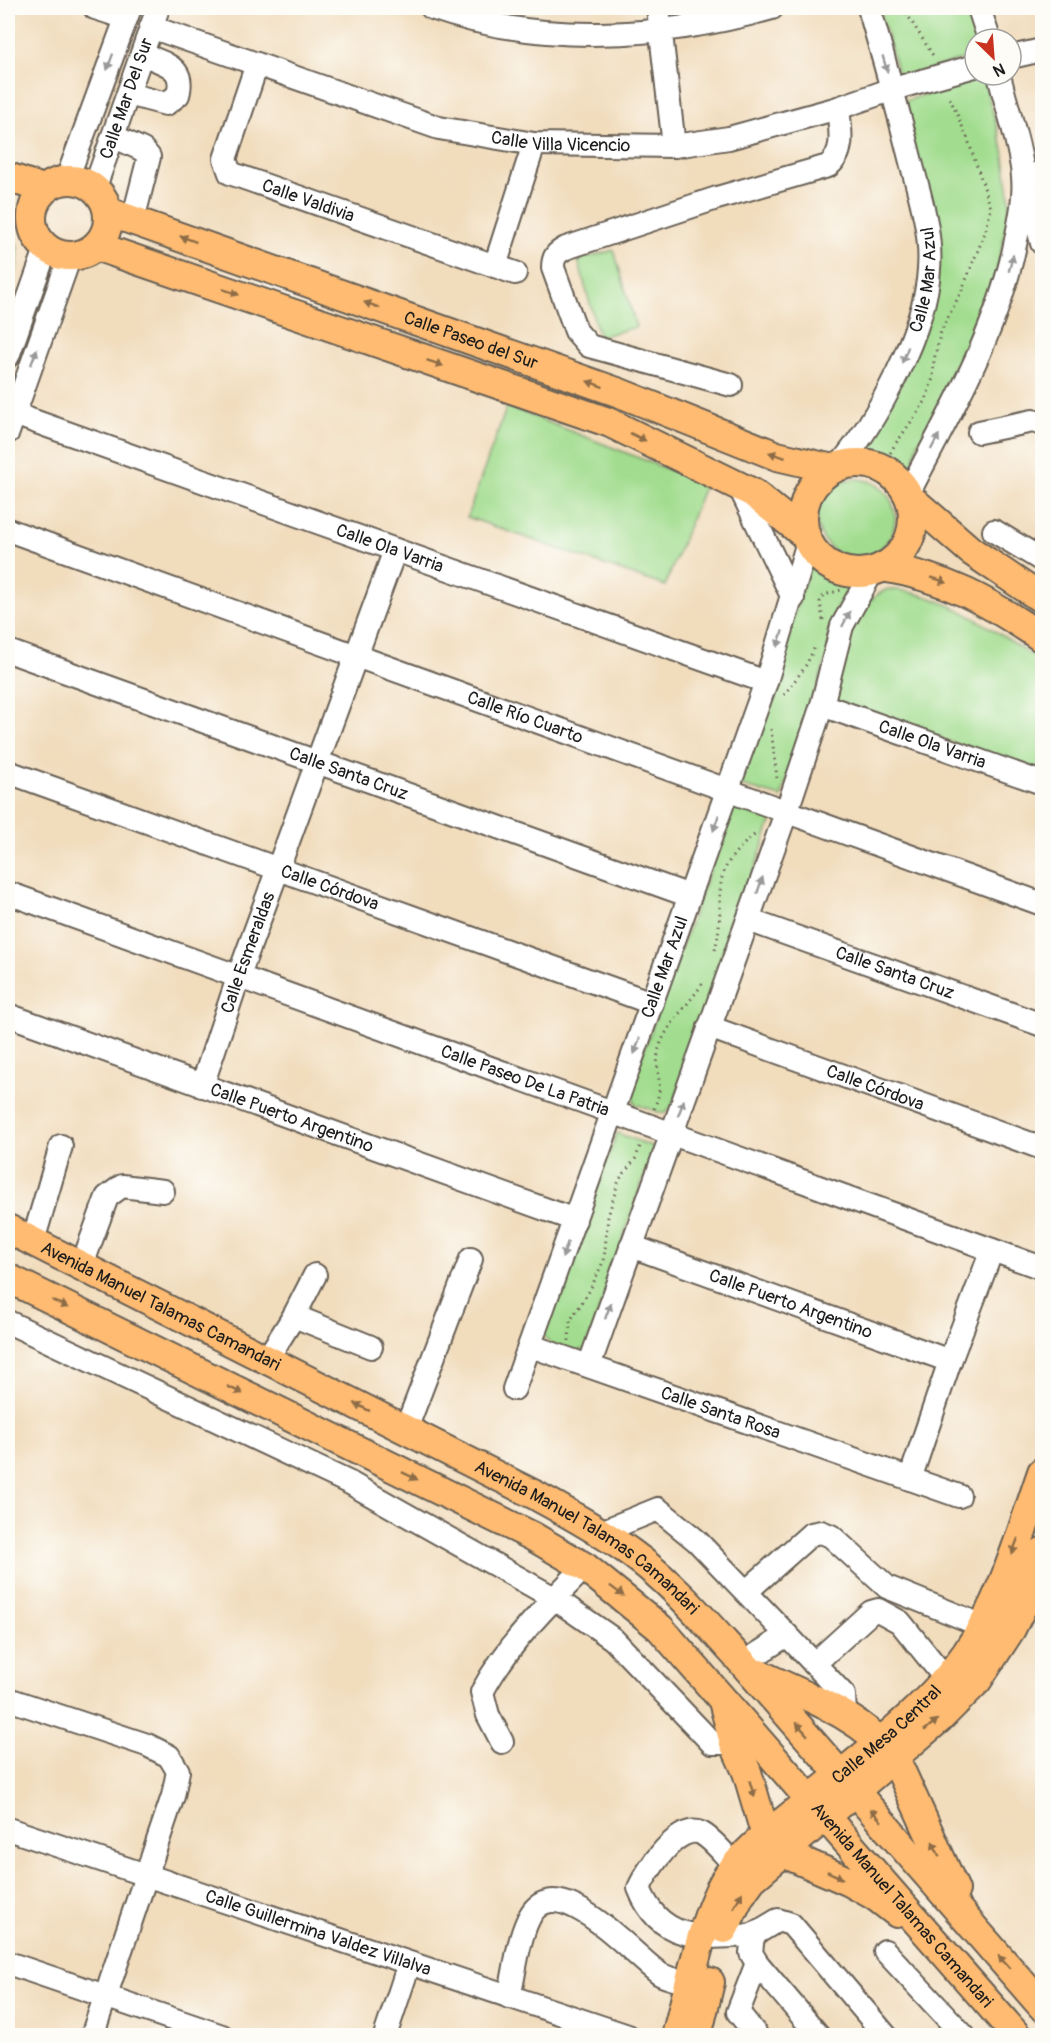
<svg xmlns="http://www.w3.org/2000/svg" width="1050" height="2043" font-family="Pangolin,sans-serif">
	<rect width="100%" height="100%" fill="#fdfcf7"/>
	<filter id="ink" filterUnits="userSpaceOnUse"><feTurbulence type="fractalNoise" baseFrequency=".0167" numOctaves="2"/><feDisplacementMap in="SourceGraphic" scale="12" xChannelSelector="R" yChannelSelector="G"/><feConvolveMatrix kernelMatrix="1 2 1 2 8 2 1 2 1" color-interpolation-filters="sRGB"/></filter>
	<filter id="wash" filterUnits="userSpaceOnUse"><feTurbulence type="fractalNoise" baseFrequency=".008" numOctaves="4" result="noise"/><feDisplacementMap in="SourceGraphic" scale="24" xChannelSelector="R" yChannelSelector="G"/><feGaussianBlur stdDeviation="1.35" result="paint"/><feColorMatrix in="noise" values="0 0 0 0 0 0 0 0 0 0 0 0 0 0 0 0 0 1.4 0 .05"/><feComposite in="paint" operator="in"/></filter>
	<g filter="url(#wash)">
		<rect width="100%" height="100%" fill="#f1dcbc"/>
		<path fill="#a2dd8f" stroke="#5f7c56" stroke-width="1.5" d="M879,8h88l8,31v17l-76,22z
			M983,77l20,72 7,53 -6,34 -12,64 -29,74 -45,69 -8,33 -27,-19 -22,-5 75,-169 -32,-182z
			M8,232c20,17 6,40 0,61z
			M614,250l22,77 -37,10 -21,-77z
			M507,406l198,78 -40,102 -198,-69z
			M817 518a39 39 0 1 1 78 0a39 39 0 1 1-78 0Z
			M813,557l11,14 33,13 -31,76 -45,137 -43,-12z
			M888,589c58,4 108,42 154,74v112l-205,-74c-3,-38 13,-96 51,-112z
			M733,806h7l32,13 -100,288 -8,7 -29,-10 -5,-16z
			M617,1133l37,14 -68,202c-16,4 -35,0 -43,-15z"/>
	</g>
	<g filter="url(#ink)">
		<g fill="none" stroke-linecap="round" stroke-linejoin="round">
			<g stroke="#675f54" stroke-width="26">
				<g id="minor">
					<path d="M95,8l31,10"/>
					<path d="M432,8c108,38 230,31 340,0"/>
					<path d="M658,8l16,138"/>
					<path d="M979,8l10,31"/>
					<path id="s1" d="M151,27l288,101 95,16 140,2 55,-8 109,-30 55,-19 82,-23"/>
					<path d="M1011,57l31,-7"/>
					<path id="s2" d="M257,64l-32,95 5,14 285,100"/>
					<path d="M128,94l38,10 12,-9c8,-29 -14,-31 -36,-41"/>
					<path d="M113,136l30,14 6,7 -16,63"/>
					<path d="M1042,172l-18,5 18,66"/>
					<path d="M67,179l63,-171"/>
					<path id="s3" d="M95,187l63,-179"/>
					<path d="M495,266l39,-122"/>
					<path d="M8,356l38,-107"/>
					<path d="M731,385l-142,-39 -13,-15 -23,-63c0,-11 3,-15 13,-20l151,-50 111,-32c18,-14 12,-37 10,-58"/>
					<path id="s4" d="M14,414l752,268"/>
					<path d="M8,432l62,-176"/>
					<path d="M979,432l54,-11 9,3"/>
					<path id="s5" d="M839,466c38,-45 87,-137 90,-197 3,-35 -9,-73 -18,-107 -13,-52 -27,-103 -42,-154"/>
					<path d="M739,486l54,112"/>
					<path d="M908,494c42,-82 90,-162 108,-254 4,-20 9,-43 7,-63 -2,-31 -17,-71 -24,-102"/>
					<path id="s6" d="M8,530l1034,374"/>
					<path d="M994,531l48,29"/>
					<path id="s7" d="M8,651l682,245"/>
					<path id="s8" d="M822,705l220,78"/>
					<path id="s9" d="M8,772l644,231"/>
					<path id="s10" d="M8,893l1034,375"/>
					<path id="s11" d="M748,920l294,105"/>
					<path id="s12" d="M8,1015l567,205"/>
					<path id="s13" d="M709,1027l333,121"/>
					<path id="s14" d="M202,1086l37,-111 156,-425"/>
					<path d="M33,1241l28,-95"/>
					<path id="s15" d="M631,1246l319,115"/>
					<path d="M82,1265l25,-68 15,-11 41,5"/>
					<path d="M294,1316l21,-41"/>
					<path d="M8,1322l342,161 204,115 59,41 99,104h22"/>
					<path id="s16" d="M531,1346l428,150"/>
					<path d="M267,1359l27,-43 77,31"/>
					<path d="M589,1366l198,-556 35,-105 20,-79 31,-56"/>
					<path id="s17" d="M514,1389l252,-707 42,-140"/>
					<path d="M406,1429l65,-170"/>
					<path d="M910,1479l40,-118 42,-111"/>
					<path d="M601,1532l57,-23 39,32 90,94 -44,28"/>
					<path d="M747,1591l64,-57 10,-2 10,4 56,51 96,39"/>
					<path d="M787,1635l57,60 1,20"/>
					<path d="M814,1664l57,-52 7,-2 22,12 46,57"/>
					<path d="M8,1699l139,46 22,11 9,15 -5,25 -81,240"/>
					<path d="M502,1742l-14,-27 -6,-23c25,-47 65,-87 103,-125"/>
					<path id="s18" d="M8,1829l620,207"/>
					<path d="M735,1865c-10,-9 -22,-26 -34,-32 -23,-10 -54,37 -62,55 21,55 64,50 114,47l-2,18 6,10 62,73"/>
					<path d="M753,1935l25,-15 13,4 95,112"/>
					<path d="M885,1951l79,85"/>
					<path d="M8,1963l214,73"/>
					<path d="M757,1963l-19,49 19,24"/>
					<path d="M509,1997c6,-24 8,-54 19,-77 26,-58 103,34 132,54 8,5 21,6 30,9"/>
					<path d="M385,2036l24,-72"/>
				</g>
			</g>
			<g stroke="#675f54" stroke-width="32">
				<g id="major">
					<path d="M8,177l35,12"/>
					<circle cx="70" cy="218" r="38"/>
					<path id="s19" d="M109,212l511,181 157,63 56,13"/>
					<path d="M96,246l512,176 145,71 52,42"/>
					<circle cx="858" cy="518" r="55"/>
					<path d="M910,498l61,53 71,48"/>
					<path d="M882,567c63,10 108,35 160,71"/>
					<path id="s20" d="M8,1229l529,267c32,18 64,35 94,57 43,31 77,72 112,110l299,343"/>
					<path id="s21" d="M8,1278l524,258 53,31 75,61 357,408"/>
					<path d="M759,1674c48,23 99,40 135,82l61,134"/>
					<path d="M723,1701l11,42 13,29 19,64 15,16 69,30 25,14 22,17"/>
					<path d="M724,1929l16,-33 12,-17 188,-161 37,-37 34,-52 15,-30 16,-47"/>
					<path id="s22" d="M676,2036c13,-47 26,-121 52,-161 16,-24 43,-43 66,-62 57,-49 130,-99 173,-161 36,-53 54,-120 75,-180"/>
					<path d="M697,2036l13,-54"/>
				</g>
			</g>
			<path stroke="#675f54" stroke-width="3" stroke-dasharray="1.5 4.5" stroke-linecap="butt" d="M903,8l31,49
				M882,469l12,-23 31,-44 8,-24 1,-18 7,-29 21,-41 24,-60 5,-22 -24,-71 -19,-43
				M823,620l-3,-18 4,-7 17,-5
				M784,695l21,-28 11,-22
				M771,729l6,49
				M715,950c14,-56 -13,-75 42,-117
				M654,1109c11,-27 1,-32 4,-56 4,-25 33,-50 46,-72
				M569,1341l1,-20 20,-31 14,-30 4,-44 11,-36 17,-22 5,-15"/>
			<use href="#minor" stroke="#fff" stroke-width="22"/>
			<use href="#major" stroke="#febb71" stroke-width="28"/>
		</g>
		<defs><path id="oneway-solid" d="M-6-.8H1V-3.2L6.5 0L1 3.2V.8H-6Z" transform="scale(1.5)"/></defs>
		<g fill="#999">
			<use href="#oneway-solid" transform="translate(110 62) rotate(110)"/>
			<use href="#oneway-solid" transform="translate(885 64) rotate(74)"/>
			<use href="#oneway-solid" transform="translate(1011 263) rotate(-75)"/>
			<use href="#oneway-solid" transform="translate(905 355) rotate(111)"/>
			<use href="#oneway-solid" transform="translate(34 357) rotate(-70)"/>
			<use href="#oneway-solid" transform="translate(935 442) rotate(-62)"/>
			<use href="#oneway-solid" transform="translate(846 619) rotate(-64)"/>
			<use href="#oneway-solid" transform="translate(780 639) rotate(108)"/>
			<use href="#oneway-solid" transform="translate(716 823) rotate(109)"/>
			<use href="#oneway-solid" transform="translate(760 885) rotate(-71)"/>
			<use href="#oneway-solid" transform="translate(637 1046) rotate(109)"/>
			<use href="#oneway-solid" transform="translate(681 1108) rotate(-70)"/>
			<use href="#oneway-solid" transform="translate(565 1250) rotate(109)"/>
			<use href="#oneway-solid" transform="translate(608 1311) rotate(-70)"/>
		</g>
		<g fill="#8d6c46">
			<use href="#oneway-solid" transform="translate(188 239) rotate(-160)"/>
			<use href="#oneway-solid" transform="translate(231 292) rotate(19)"/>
			<use href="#oneway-solid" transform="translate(372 305) rotate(-160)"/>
			<use href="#oneway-solid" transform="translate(435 363) rotate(19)"/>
			<use href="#oneway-solid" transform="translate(595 384) rotate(-160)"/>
			<use href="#oneway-solid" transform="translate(638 437) rotate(26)"/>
			<use href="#oneway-solid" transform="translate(777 455) rotate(-162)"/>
			<use href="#oneway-solid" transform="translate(939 580) rotate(19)"/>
			<use href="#oneway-solid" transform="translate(60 1304) rotate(26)"/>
			<use href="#oneway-solid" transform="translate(235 1390) rotate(26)"/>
			<use href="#oneway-solid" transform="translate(362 1407) rotate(-153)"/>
			<use href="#oneway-solid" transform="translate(410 1476) rotate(26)"/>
			<use href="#oneway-solid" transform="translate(1015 1546) rotate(111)"/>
			<use href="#oneway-solid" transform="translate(617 1591) rotate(37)"/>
			<use href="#oneway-solid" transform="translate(931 1725) rotate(-40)"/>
			<use href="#oneway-solid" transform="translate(802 1729) rotate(-131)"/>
			<use href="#oneway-solid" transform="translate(752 1789) rotate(73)"/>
			<use href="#oneway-solid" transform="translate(876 1815) rotate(-131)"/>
			<use href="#oneway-solid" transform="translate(936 1849) rotate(-115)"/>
			<use href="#oneway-solid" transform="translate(835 1875) rotate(26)"/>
			<use href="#oneway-solid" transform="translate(738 1900) rotate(-60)"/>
			<use href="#oneway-solid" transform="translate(1004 1962) rotate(-131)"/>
		</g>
	</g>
	<g text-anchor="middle" stroke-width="4.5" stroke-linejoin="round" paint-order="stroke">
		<g font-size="18" fill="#1c1c1c" stroke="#fdfcf7">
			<text dy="6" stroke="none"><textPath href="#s3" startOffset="94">Calle Mar Del Sur</textPath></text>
			<text dy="6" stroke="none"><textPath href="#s1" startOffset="428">Calle Villa Vicencio</textPath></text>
			<text dy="6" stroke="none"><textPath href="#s2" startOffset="198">Calle Valdivia</textPath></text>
			<text dy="6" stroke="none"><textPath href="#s5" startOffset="208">Calle Mar Azul</textPath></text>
			<text dy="6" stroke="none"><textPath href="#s19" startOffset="384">Calle Paseo del Sur</textPath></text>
			<text dy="6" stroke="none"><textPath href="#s4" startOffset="399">Calle Ola Varria</textPath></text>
			<text dy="6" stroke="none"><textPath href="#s6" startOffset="550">Calle Río Cuarto</textPath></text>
			<text dy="6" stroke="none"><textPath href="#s8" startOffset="117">Calle Ola Varria</textPath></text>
			<text dy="6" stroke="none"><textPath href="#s7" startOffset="362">Calle Santa Cruz</textPath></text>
			<text dy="6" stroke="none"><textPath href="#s9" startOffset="342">Calle Córdova</textPath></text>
			<text dy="6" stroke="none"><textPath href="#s14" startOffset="141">Calle Esmeraldas</textPath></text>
			<text dy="6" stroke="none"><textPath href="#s17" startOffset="448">Calle Mar Azul</textPath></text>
			<text dy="6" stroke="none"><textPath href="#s11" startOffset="156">Calle Santa Cruz</textPath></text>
			<text dy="6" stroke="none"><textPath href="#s10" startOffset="550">Calle Paseo De La Patria</textPath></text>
			<text dy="6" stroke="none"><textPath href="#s13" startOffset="177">Calle Córdova</textPath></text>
			<text dy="6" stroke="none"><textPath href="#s12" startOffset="302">Calle Puerto Argentino</textPath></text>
			<text dy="6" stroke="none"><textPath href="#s15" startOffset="170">Calle Puerto Argentino</textPath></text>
			<text dy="6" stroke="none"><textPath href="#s20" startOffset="171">Avenida Manuel Talamas Camandari</textPath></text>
			<text dy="6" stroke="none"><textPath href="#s16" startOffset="201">Calle Santa Rosa</textPath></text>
			<text dy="6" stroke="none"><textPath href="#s20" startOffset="657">Avenida Manuel Talamas Camandari</textPath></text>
			<text dy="6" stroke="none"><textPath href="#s22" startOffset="382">Calle Mesa Central</textPath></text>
			<text dy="6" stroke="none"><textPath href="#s21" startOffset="1110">Avenida Manuel Talamas Camandari</textPath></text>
			<text dy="6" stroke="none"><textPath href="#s18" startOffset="327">Calle Guillermina Valdez Villalva</textPath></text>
		</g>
	</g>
	<rect width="1050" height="2043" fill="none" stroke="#fdfcf7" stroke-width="30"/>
	<g transform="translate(993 57) rotate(155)"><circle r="28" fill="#fdfcf7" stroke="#a3a29f" stroke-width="1.5"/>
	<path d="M0-4.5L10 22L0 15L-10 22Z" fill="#c8321e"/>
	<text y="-9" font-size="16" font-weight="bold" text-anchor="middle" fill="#1c1c1c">N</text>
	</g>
</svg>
